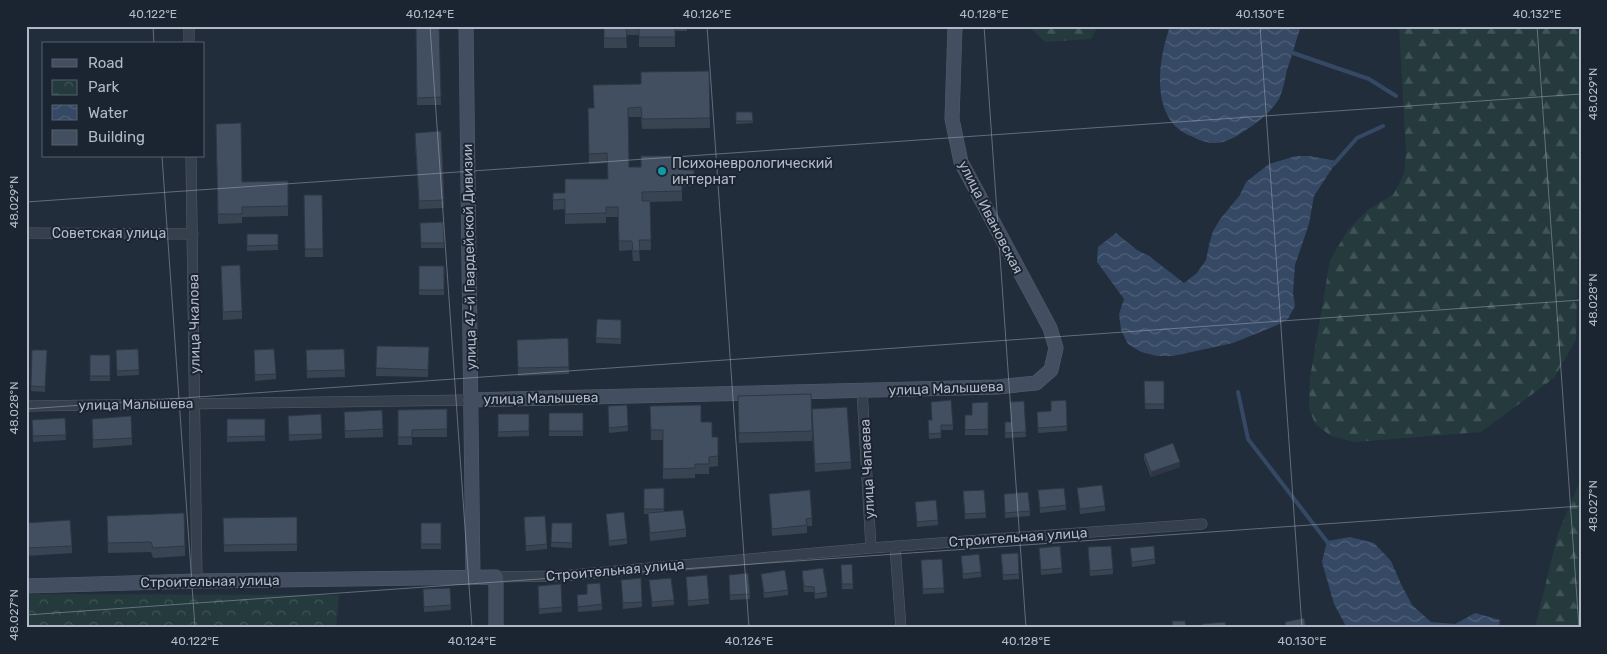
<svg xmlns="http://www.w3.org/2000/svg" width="1607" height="654" font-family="Rubik,sans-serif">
	<defs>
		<pattern id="forest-firs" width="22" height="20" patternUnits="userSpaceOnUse" patternTransform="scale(1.25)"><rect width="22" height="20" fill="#243a3d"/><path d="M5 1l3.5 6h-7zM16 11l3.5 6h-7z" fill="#415458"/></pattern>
		<pattern id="park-crowns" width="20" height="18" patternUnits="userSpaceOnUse" patternTransform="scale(1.25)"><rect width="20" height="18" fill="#243a3d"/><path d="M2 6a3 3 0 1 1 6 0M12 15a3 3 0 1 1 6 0" fill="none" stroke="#415458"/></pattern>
		<pattern id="water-waves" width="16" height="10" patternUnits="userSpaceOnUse" patternTransform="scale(1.25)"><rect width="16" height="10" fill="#354864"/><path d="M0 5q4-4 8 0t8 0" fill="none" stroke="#506079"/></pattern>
	</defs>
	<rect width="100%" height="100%" fill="#222d3c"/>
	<path fill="url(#forest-firs)" d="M1028,26h70l-7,13 -46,3z
		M1399,26h182v109l-5,205 -22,38 -73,54 -126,10 -24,-6 -16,-12 -6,-16 1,-30 20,-118 18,-30 21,-21 24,-14 11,-21 2,-21z
		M1581,479v149h-46l23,-95z"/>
	<path fill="url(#park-crowns)" d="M26,594l313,1 -3,33h-310z"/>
	<path fill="url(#water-waves)" d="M1170,26h131c-5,15 -9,29 -14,44 -2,9 -4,21 -8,29 -8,13 -21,23 -33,31 -19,13 -32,18 -53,7 -6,-2 -14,-7 -19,-12 -22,-26 -14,-70 -4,-99z
		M1296,156h13l28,5 -23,35 -5,28 -14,41 -2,28 2,13 -7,13 -13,7 -42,17 -60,13h-16l-16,-4 -13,-8 -7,-14 -2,-16 5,-15 -27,-37 1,-15 18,-14 21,17 12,6 35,27 13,-10 9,-13 3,-15 4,-14 8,-13 19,-23 6,-13 23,-18z
		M1350,537l24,6 17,18 10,23 11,21 19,17 24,2 20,-11 25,7 -1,8h-152l-13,-24 -12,-42 5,-21z"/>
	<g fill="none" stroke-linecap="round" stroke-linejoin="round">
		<path stroke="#354864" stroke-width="4" d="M1293,53l76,26 27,17
			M1334,164l23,-26 26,-12
			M1238,392l10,47 80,104"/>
		<g stroke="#545c6a" stroke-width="11">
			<path id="street" d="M189,26v18
				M191,156l6,425
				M26,233l167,1
				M862,390l9,158
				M26,406l444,-6
				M895,546l6,82
				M496,577l65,-1 310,-28 331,-24"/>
		</g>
		<g stroke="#545c6a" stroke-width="15">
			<path id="secondary" d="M466,26l7,551
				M470,400l527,-13 39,-4 15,-13 5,-22 -6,-20 -89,-166 -9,-43 3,-93
				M26,586l171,-5 299,-4v51"/>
		</g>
		<use href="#street" stroke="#363f4c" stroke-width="10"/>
		<use href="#secondary" stroke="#434e60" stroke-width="14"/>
	</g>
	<path fill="#394453" d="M416,26h23l2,79h-24z
		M604,26h83v5h-12v16h-36v-12h-13l1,13h-23z
		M709,71l1,57 -68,1 -1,-12h-13l1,50 65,3v16h-12v15l-32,1 1,48h-12l1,11h-7l-1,-11 -13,1 -1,-34h-12v6l-41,1v-15l-12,1v-17h12l43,-14 -1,-16 -18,1 -1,-56h6l47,-24z
		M736,112h16l1,11 -17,1z
		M216,124l26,58 46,24v10l-46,1v6l-24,1z
		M415,140l29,60v8l-25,1z
		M304,195h18l1,62h-18z
		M443,222l1,26h-23l-1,-25z
		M247,234h31v16l-31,1z
		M419,266h25v29h-25z
		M221,274l21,37v8l-19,1z
		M597,319l24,1v24l-25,-1z
		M568,338l1,36 -51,2 -1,-36z
		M377,346l52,1 -1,30 -52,-1z
		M138,349l1,26 -22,1 -1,-26z
		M344,349l1,28 -38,1 -1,-28z
		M32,350h15l-2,42 -14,-1z
		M90,355h20v26h-20z
		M254,355l22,19v5l-21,2z
		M1144,381h20v28h-19z
		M738,396l74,13 39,53v7l-36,3 -3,-44v13l-73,2z
		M1066,400l1,31 -29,2 -1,-21 14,-1z
		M1024,401l2,36 -21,1v-16h6z
		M988,402v33h-23v-20h7z
		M627,405l1,26 -19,2 -1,-27z
		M650,406l51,16 11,15h6v29l-9,1v7h-14v4l-32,1v-39h-12z
		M447,409v28h-35v8h-14v-35z
		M549,413h34v23h-34z
		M321,414l1,25 -33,2 -1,-25z
		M498,414h31v22l-31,1z
		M65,418l1,22 -33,2 -1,-22z
		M92,419l40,19v7l-39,3z
		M227,419h38v22l-38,1z
		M344,419l39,10v8l-38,1z
		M928,425h25v5h-12v8l-12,1z
		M1144,454l36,13 -29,10 -7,-18z
		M664,488v24l22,17v8l-36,4 -2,-27h-4v-25z
		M1077,488l28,18v5l-25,3z
		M1038,490l28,15v5l-26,3z
		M769,494l43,24v8h-5v7l-35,3z
		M1004,494l26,17v5l-25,2z
		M963,496l23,17v5l-21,1z
		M915,502l23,18v5l-21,2z
		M606,514l21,25v5l-18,2z
		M297,517v34l-73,1 -1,-34z
		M524,522l23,22v5l-21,2z
		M26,523l46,23v7l-46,3z
		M421,523h20v26h-20z
		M552,523h20v25l-21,-1z
		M107,525l78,21v10l-32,2 -2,-6 -43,1z
		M1039,548l23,20v5l-21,2z
		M1130,548l25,11v5l-23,3z
		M1088,552l25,17v5l-23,2z
		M1001,554l18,20v5l-16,1z
		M961,556l20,16v5l-18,2z
		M942,559l2,34 -21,1 -2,-34z
		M841,565l12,19v5h-11z
		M802,571l25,21v5l-12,2 -1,-7h-10l-2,-16z
		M761,574l27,16v5l-24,3z
		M686,577l23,22v5l-21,2z
		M621,580l21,22v5l-19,2z
		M649,580l25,20v5l-22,2z
		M729,580l21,14v5l-20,1z
		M587,584l15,20v6l-24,2 -1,-17 10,-1z
		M538,586l24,21v5l-23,2z
		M450,588l1,22 -27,2 -1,-23z"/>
	<path fill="#2e3743" d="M1180,462v5l-29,10v-5z"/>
	<path fill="#424f60" stroke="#2e3743" d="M416,26h23l2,71 -24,1z
		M604,26h22l1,12h-23z
		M639,26h36v11h-36z
		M709,71l1,47 -68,1 -1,-12 -13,1 1,59h12v-11h41v14h12v6h-12v15l-40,1v9h8l1,39h-12l1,11h-7l-1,-10h-13l-1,-34h-12v6l-41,1v-15l-12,1v-7h12v-14h43l-1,-26 -18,1 -1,-46h6l-1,-23 48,-1v-12z
		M736,112h16l1,9h-17z
		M241,123l1,59 46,-1v25l-46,1v7h-24l-2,-90z
		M441,131l3,69 -25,1 -4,-68z
		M304,195h18l1,54h-18z
		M443,222l1,21h-23l-1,-20z
		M247,234h31v11l-31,1z
		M240,265l2,46 -19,1 -2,-46z
		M419,266h25v24h-25z
		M597,319l24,1v19l-25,-1z
		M568,338l1,29 -51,1 -1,-28z
		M377,346l52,1 -1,23 -52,-2z
		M138,349l1,21 -22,1 -1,-21z
		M274,349l2,25 -21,1 -1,-25z
		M344,349l1,21 -38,1 -1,-21z
		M32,350h15l-2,37 -14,-1z
		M90,355h20v21h-20z
		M1144,381h20v23h-19z
		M811,394l1,37 -73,2 -1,-37z
		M951,400l2,25h-12v8l-12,1 -1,-14h4l-1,-18z
		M1066,400l1,26 -29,2 -1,-16 14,-1v-10z
		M1024,401l2,31 -21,1v-11h6l-1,-20z
		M988,402v27l-23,1v-15h7v-12z
		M627,405l1,21 -19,2 -1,-22z
		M701,405v17h11v15h6v19l-9,1v7h-14v4l-32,1v-39h-12l-1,-24z
		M847,407l4,55 -36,2 -3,-55z
		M447,409v20l-35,1v7h-14v-27z
		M382,410l1,19 -38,2 -1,-19z
		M549,413h34v18h-34z
		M321,414l1,20 -33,1 -1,-19z
		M498,414h31v17l-31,1z
		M131,416l1,22 -39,2 -1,-21z
		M65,418l1,17 -33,1 -1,-16z
		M227,419h38v17l-38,1z
		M1173,443l7,19 -29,10 -7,-18z
		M1102,485l3,21 -25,3 -3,-21z
		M664,488v21h-20v-20z
		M1064,488l2,17 -26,3 -2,-18z
		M810,490l2,28 -6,1 1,6 -35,4 -3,-35z
		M984,490l2,23 -21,1 -2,-23z
		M1028,492l2,19 -25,2 -1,-19z
		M936,500l2,20 -21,2 -2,-20z
		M683,510l3,19 -36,4 -2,-20z
		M624,512l3,27 -18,2 -3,-27z
		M184,513l1,33 -32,2 -2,-6 -43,1 -1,-27z
		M545,516l2,28 -21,2 -2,-29z
		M297,517v27l-73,1 -1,-27z
		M70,520l2,26 -46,2v-25z
		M421,523h20v21h-20z
		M552,523h20v20l-21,-1z
		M1060,546l2,22 -21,2 -2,-22z
		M1111,546l2,23 -23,2 -2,-24z
		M1154,546l1,13 -23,3 -2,-14z
		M1018,553l1,21 -16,1 -2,-21z
		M979,554l2,18 -18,2 -2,-18z
		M942,559l2,29 -21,1 -2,-29z
		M852,564l1,20h-11l-1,-19z
		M823,568l4,24 -12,2 -1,-7 -10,-1 -2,-15z
		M785,570l3,20 -24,3 -3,-19z
		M748,573l2,21 -20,1 -1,-20z
		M707,575l2,24 -21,2 -2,-24z
		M641,578l1,24 -19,1 -2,-23z
		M671,578l3,22 -22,2 -3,-22z
		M600,583l2,21 -24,3 -1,-12 10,-1v-10z
		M561,584l1,23 -23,2 -1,-23z
		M450,588l1,17 -27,2 -1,-18z
		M1304,618l2,10h-20l-1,-6z
		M1172,621h13l1,7h-13z
		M1225,622l1,6h-24v-4z
		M435,626v2h-36v-1z
		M1051,626h13v2h-13z"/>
	<path fill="none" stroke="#b1b9c8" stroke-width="1" stroke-opacity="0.45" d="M153,26l1,18M430,26l42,602M707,26l42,602M984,26l42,602M1260,26l42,602M1537,26l42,602M162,156l33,472M26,202l1555,-108M26,409l1555,-109M26,615l1555,-109"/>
	<circle fill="#0f9aa8" stroke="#1b2431" stroke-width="2" cx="662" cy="171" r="5"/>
	<g text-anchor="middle" stroke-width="4" stroke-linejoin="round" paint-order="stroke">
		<g font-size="14" fill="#b1b9c8" stroke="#1b2431" text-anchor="start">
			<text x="672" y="168">Психоневрологический<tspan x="672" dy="16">интернат</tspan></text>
		</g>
		<g font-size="14" fill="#b1b9c8" stroke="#1b2431">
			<text transform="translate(991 217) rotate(63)" y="5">улица Ивановская</text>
			<text x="109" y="238">Советская улица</text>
			<text transform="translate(469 257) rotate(-91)" y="5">улица 47-й Гвардейской Дивизии</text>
			<text transform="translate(194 324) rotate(-91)" y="5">улица Чкалова</text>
			<text transform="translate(946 388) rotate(-2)" y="5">улица Малышева</text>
			<text transform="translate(541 398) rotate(-1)" y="5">улица Малышева</text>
			<text transform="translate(136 404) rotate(-1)" y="5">улица Малышева</text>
			<text transform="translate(867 469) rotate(-93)" y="5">улица Чапаева</text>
			<text transform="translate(1018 537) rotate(-4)" y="5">Строительная улица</text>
			<text transform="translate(615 570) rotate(-5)" y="5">Строительная улица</text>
			<text transform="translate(210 581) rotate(-1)" y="5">Строительная улица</text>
		</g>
	</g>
	<rect width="1607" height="654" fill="none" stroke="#1b2431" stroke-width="55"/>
	<rect x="42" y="42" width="162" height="115" fill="#1b2431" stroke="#57606d"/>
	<rect x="52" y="59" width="25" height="8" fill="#434e60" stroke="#57606d"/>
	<text x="88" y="68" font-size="15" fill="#b1b9c8">Road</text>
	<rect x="52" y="80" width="25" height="15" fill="url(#park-crowns)" stroke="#57606d"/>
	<text x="88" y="92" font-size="15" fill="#b1b9c8">Park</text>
	<rect x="52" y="105" width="25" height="15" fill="url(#water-waves)" stroke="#57606d"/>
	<text x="88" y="118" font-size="15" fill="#b1b9c8">Water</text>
	<rect x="52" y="130" width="25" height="15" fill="#424f60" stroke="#57606d"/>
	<text x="88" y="142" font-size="15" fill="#b1b9c8">Building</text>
	<rect x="28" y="28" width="1552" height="598" fill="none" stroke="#b1b9c8" stroke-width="2"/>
	<g font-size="12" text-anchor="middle" fill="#b1b9c8">
		<text x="153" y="18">40.122°E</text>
		<text x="430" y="18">40.124°E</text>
		<text x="707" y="18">40.126°E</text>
		<text x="984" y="18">40.128°E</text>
		<text x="1260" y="18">40.130°E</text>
		<text x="1537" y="18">40.132°E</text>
		<text transform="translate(1593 94) rotate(-90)" y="4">48.029°N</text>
		<text transform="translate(14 202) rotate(-90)" y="4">48.029°N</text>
		<text transform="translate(1593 300) rotate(-90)" y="4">48.028°N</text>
		<text transform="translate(14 408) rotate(-90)" y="4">48.028°N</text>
		<text transform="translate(1593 506) rotate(-90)" y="4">48.027°N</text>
		<text transform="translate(14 615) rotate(-90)" y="4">48.027°N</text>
		<text x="195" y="645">40.122°E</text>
		<text x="472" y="645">40.124°E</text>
		<text x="749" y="645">40.126°E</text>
		<text x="1026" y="645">40.128°E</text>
		<text x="1302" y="645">40.130°E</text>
	</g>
</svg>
